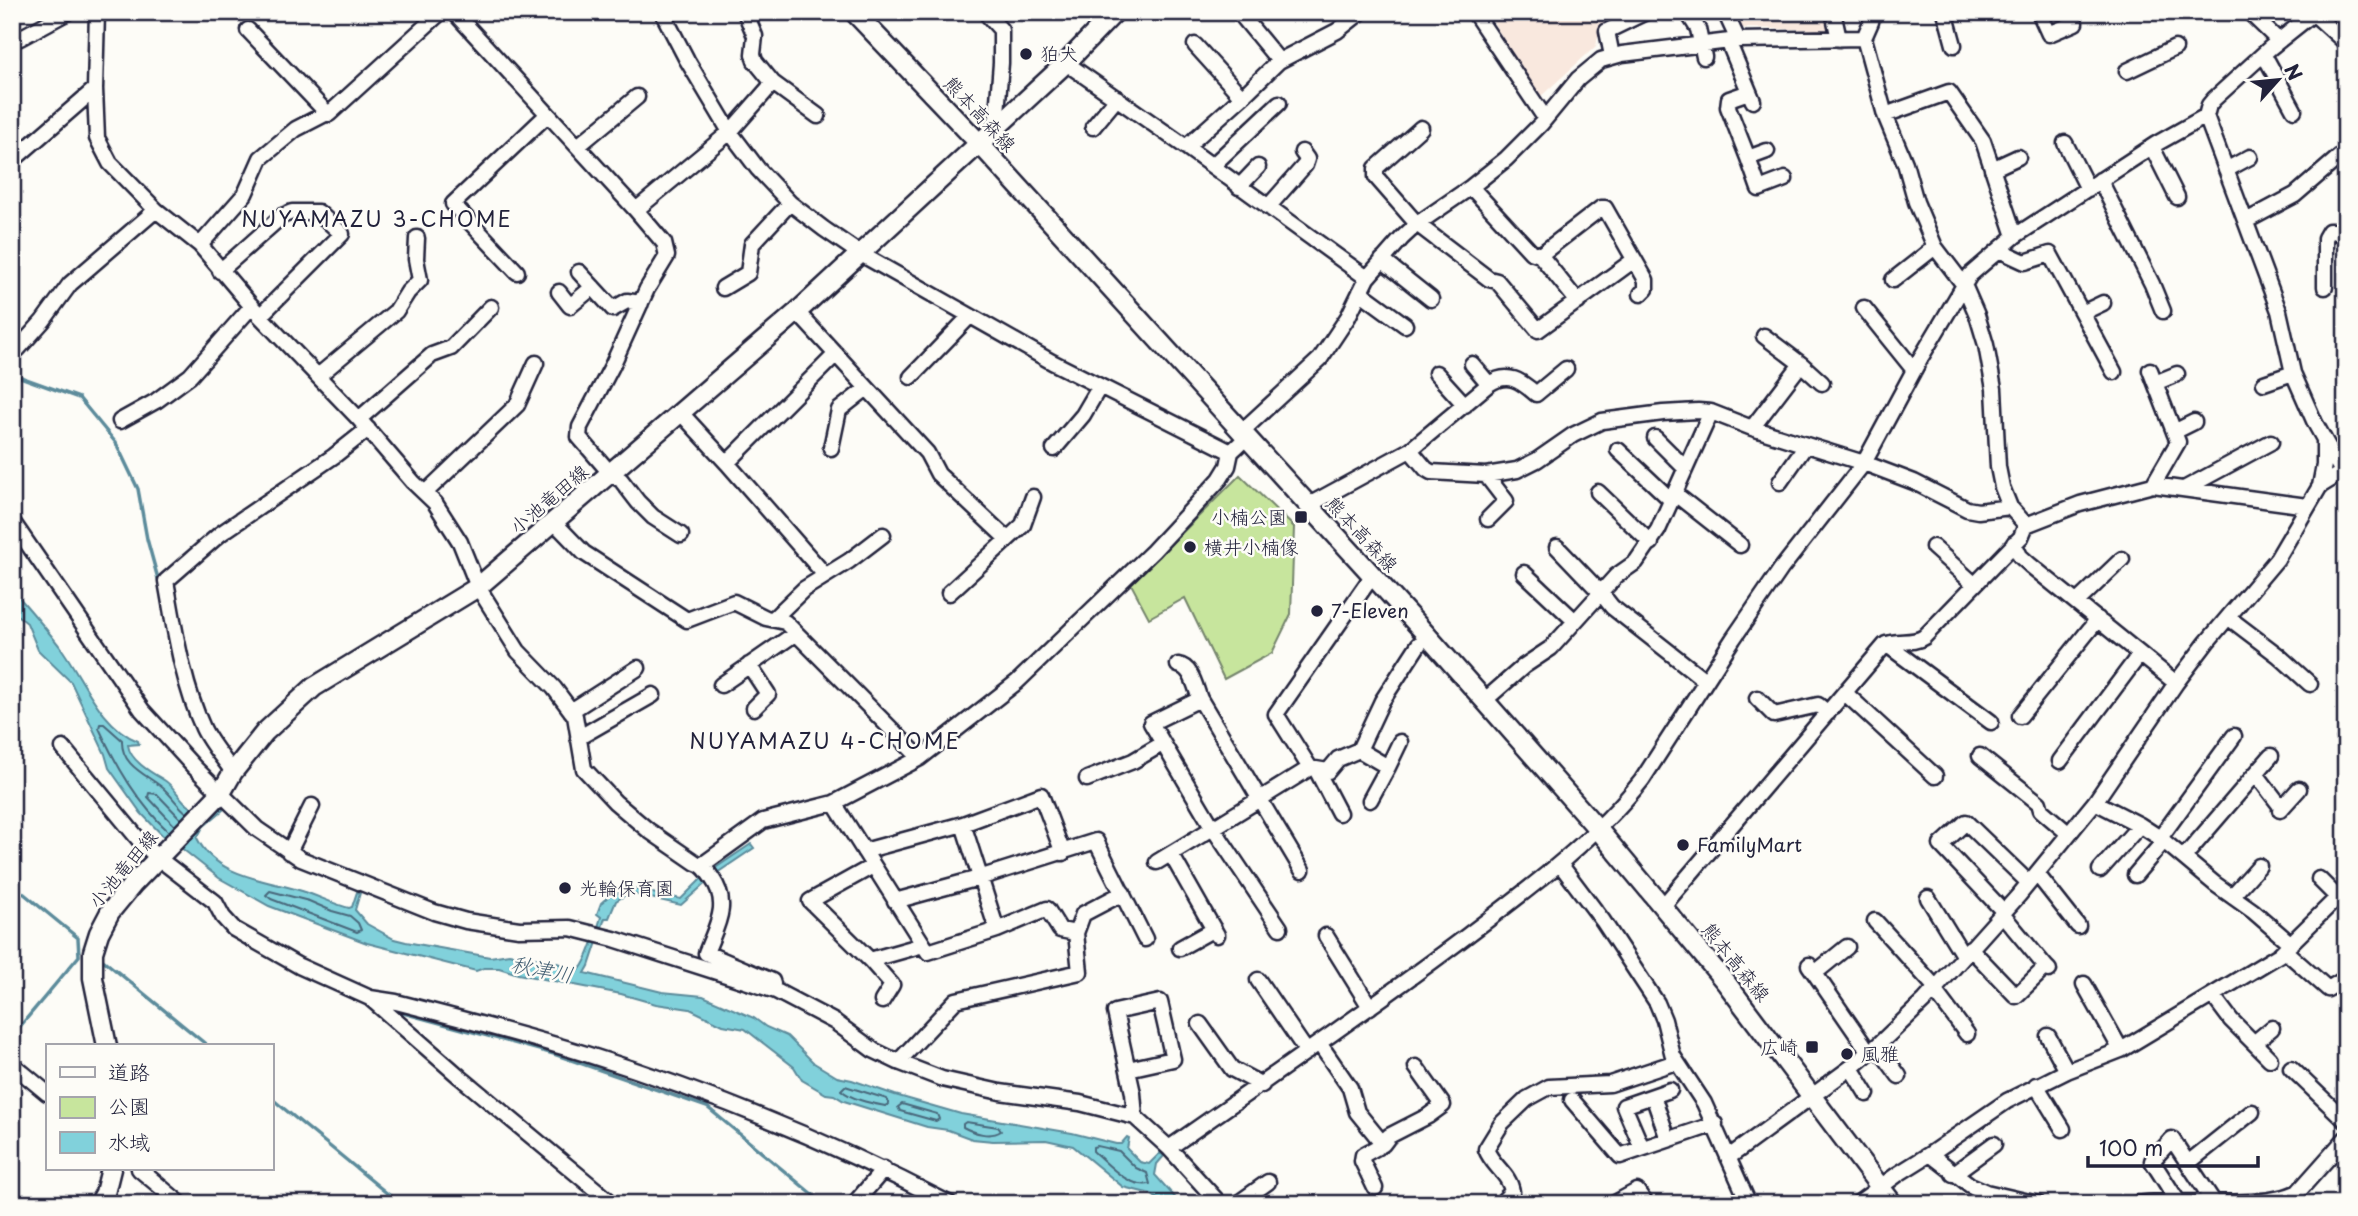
<svg xmlns="http://www.w3.org/2000/svg" width="2358" height="1216" font-family="'Playpen Sans','Klee One',sans-serif">
	<rect width="100%" height="100%" fill="#fdfcf7"/>
	<filter id="ink" filterUnits="userSpaceOnUse"><feTurbulence type="fractalNoise" baseFrequency=".0143" numOctaves="2"/><feDisplacementMap in="SourceGraphic" scale="14" xChannelSelector="R" yChannelSelector="G"/><feConvolveMatrix kernelMatrix="1 2 1 2 8 2 1 2 1" color-interpolation-filters="sRGB"/></filter>
	<g filter="url(#ink)">
		<path fill="#f9e8de" d="M1487,12h139l-26,15 -4,19 -57,52z
			M1733,12h94l5,18 -90,-2z"/>
		<path fill="#c7e59d" stroke="#74846c" stroke-width="2" d="M1240,475l54,52 -3,87 -19,39 -48,26 -39,-81 -36,20 -18,-34z"/>
		<path fill="#81d1db" stroke="#5b8b9b" stroke-width="2" d="M12,589c17,20 34,39 49,59 22,30 40,79 77,93l1,3 -11,1c2,16 24,28 36,35 10,6 15,18 24,25 6,5 14,8 21,11l13,-10 2,3 -21,18 -6,11c19,39 69,42 105,53 16,5 31,13 47,17l3,-1 5,-15 3,1 -5,17 12,14 27,15 12,3 84,15 19,-3 11,2 32,5 26,10c10,-8 19,-41 23,-54l-4,-3 4,-11 10,-9 3,1 14,-7 53,11 24,-24 46,-31 3,4 -37,25 -36,32 -52,-12 -13,8 -7,17h-4l-16,48 -4,7 77,19 41,4 51,22 12,9 21,9 27,27 23,14 15,3 43,15 66,19 111,19 44,11h5l6,-7 2,1 -2,11 13,13 9,2 11,-11 4,3 -7,8 -2,11 26,29h-17l-13,-10 -28,-7 -50,-41 -27,-6 -53,1 -21,-2 -24,-9 -21,-3 -83,-26 -10,-6 -8,-1 -24,-14 -8,-13 -49,-38 -22,-4 -33,-16 -34,-5 -35,-10 -103,-20 -19,-6h-15l-8,3 -109,-28 -98,-37 -50,-28 -39,-31 -15,-9 -24,-25 -32,-45 -4,-14 -34,-72 -33,-32 -11,-27 -15,-12z"/>
		<g fill="none" stroke-linecap="round" stroke-linejoin="round">
			<path stroke="#48687b" stroke-width="2" d="M175,826l-27,-29 1,-4 8,1 24,25
				M169,832c-32,-30 -52,-65 -70,-104l1,-4h4l18,16c-1,26 24,34 41,48 9,8 15,18 24,25
				M270,891l39,10 23,10 18,5 8,7 3,7 -4,2 -86,-33 -5,-4z
				M845,1086l42,13 2,5 -4,2c-15,-3 -32,-6 -44,-16z
				M902,1104l35,10 2,5 -3,2 -36,-10 -2,-4z
				M966,1122l32,5 3,4c-11,7 -27,2 -38,-4v-3z
				M1097,1146l22,5 17,17 11,5 3,11c-22,4 -41,-19 -57,-33v-4z"/>
			<path stroke="#5b8b9b" stroke-width="3.5" d="M12,374l67,24 37,45 22,46 9,50 13,47
				M12,884l66,54 1,18 -67,80
				M103,960l105,86
				M396,1011l158,43 153,53 117,97
				M271,1098l129,106"/>
			<g stroke="#22223b" stroke-width="19">
				<path id="minor" d="M97,12l-2,77 2,49 13,25 46,47 44,35 60,71 99,103 54,63 22,21 25,39 18,45 40,64 36,37 21,28 9,53 31,33 33,28 48,33c8,2 11,8 16,15 19,27 4,48 -6,75l66,28 1,3
					M454,12l182,198 28,33 3,13 -20,33 -35,77 -32,61 -1,10 32,37 10,6 17,22 15,15 28,18
					M662,12l25,48 43,72 28,37 32,34 34,26 35,24 193,109 179,90
					M745,12l10,24 -2,18 2,7 18,22 45,33
					M985,12l16,18v33l-5,63
					M1246,12l-4,4 37,45
					M1474,12l71,106
					M1725,12l13,28
					M1833,12l6,27
					M1873,12l-2,10 -7,16 21,77 20,48 11,39 19,45 29,38 13,30 9,30 8,44 4,78 4,20 8,20 16,18
					M1945,12l9,33
					M2039,12l10,22 26,-11
					M2249,12l30,29
					M2315,12l-45,36 -56,51 -5,6 -3,11 73,195 14,62 22,50 31,56
					M2314,14l32,29
					M1691,18l7,11 6,28
					M248,30l79,83
					M12,32l8,6 48,-26
					M1728,41l25,60
					M1195,45l47,52
					M1612,56l-5,-25 39,-19
					M2262,56l6,6 26,48
					M1066,63l120,84 181,131
					M2127,71l48,-23
					M1749,92l-20,7 -1,8 20,51 19,-7
					M1885,115l64,-23 34,49 32,95
					M1093,127l24,-29
					M1421,128l-45,40v9l41,47 72,55 8,2 41,49 96,-70
					M2065,143l23,46
					M578,146l59,-49
					M1186,147l56,-50 37,-36 58,-30 24,-19
					M2152,147l25,50
					M1748,158l11,31 26,-10
					M12,161l83,-72
					M1212,166l67,-63
					M1992,169l26,-12
					M2226,170l24,-13
					M2100,180l52,104 11,27
					M1239,187l19,-20
					M1471,187l60,65 9,3 61,-47h4l41,72v9l-5,5
					M1268,207l37,-42 2,-6 -5,-7
					M636,210l94,-78 43,-49
					M2246,221l49,-26 51,-44
					M200,245l45,-51 16,-36 35,-29 31,-16 2,1 112,-102
					M1999,250l26,12 25,-8 64,118
					M1540,255l38,47
					M1382,260l49,39
					M220,271l62,-55 10,-4h26l24,22 -82,82
					M517,272l-64,-68 95,-90
					M579,272l34,37 14,-8 14,2
					M1893,280l42,-33
					M2325,287v-49l4,-7h6l11,6
					M723,288l25,-15 4,-29 38,-41
					M559,292l11,14 23,-19
					M1360,292l45,33
					M1864,308l50,62
					M797,312l130,141 11,21 69,65
					M2082,313l21,-10
					M12,352l6,-3 25,-28 27,-37 86,-74
					M1472,364l17,20c19,-13 32,-3 47,10l30,-25
					M1801,364l21,19
					M2150,370l28,72 -25,43
					M1436,373l29,32
					M318,376l78,-65 12,-19 12,-12 -4,-21 1,-21
					M911,377l59,-61
					M2155,383l22,-9
					M2264,383l29,-10
					M681,413l46,50 98,112
					M359,419l73,-64 19,-7 40,-41
					M120,421l36,-20 34,-25 62,-70
					M1752,428l49,-64 -37,-28
					M1241,432l79,-73 28,-42 19,-39 35,-40 15,-14 54,-37 35,-28 35,-35 37,-45 23,-19 21,-6 116,-14 126,-2
					M2174,432l20,-10
					M1655,438l30,30
					M831,448l8,-38 28,-22
					M1054,449l29,-34 17,-29
					M1410,450l16,19 5,3 55,3 31,-5 20,-10 36,-25 29,-14 61,-8 35,-2 13,1 41,16 112,35 50,19 53,27 11,2 32,-4
					M1618,450l53,50
					M727,463l109,-109
					M1486,475l20,26 -18,18
					M1780,482l26,-37
					M2320,486l4,-21v-24
					M2184,489l87,-47
					M1598,492l53,51
					M425,493l92,-88 19,-42
					M1674,493l66,52
					M1307,506l103,-56 79,-66
					M12,521l130,189 52,57 63,62 44,30 133,53 32,9 53,8 51,-1 44,11 162,52 59,31 38,28 25,12 44,17 58,13 80,11 55,14 34,31 51,56
					M553,521l31,32 103,67 47,-18 32,16 19,4 135,136
					M2014,543l6,13 10,9 146,118
					M1557,547l44,46 11,14 94,74
					M1933,547l41,37
					M1524,573l51,48
					M949,593l74,-68 10,-28
					M2077,602l45,-43
					M2229,618l50,38 31,28
					M773,619l31,-30 45,-28 34,-26
					M1886,644l105,78
					M749,665l19,29 -14,14
					M1178,665c14,2 17,22 22,34
					M721,685l75,-52
					M1845,693l90,83
					M1757,698l17,17 44,-10 10,8
					M1484,701l40,-35 27,-18 65,-72 20,-14 22,-32 53,-118
					M571,711l67,-43
					M2020,716l78,-97
					M578,738l75,-43
					M2345,738l1,1
					M63,748l77,93 18,17 57,44 8,15 11,12 65,37 71,32 26,4c63,16 127,33 190,52 125,39 248,89 364,150
					M1359,750l29,17 12,-25
					M1980,756l59,47 2,7 28,24
					M2060,761l80,-107
					M1310,768l18,3 10,-12 21,-9 23,-49 37,-57
					M1317,771l22,42
					M233,772c-10,-14 -23,-29 -30,-44 -21,-46 -28,-98 -37,-147l54,-47 114,-78 34,-27
					M2256,774l26,34
					M1087,779l46,-18 29,-17
					M1370,800l18,-33
					M2095,802l45,23 20,13 55,46 38,27 38,33
					M834,803l94,149 69,-22 50,-21 13,21 16,3
					M2280,810l19,-21
					M963,824l34,106
					M2160,838l74,-102
					M864,851l99,-27 78,-29 22,58
					M289,852l23,-46
					M1171,854l46,81
					M2184,857l87,-101
					M1157,862l56,-34 -62,-105 49,-24 102,171
					M1560,864l43,57 54,82 7,17 9,36 31,47 45,101
					M702,865l61,-44 71,-18 86,-45 97,-76 136,-131 67,-72 8,-13 3,-14 15,-14
					M873,866l-63,35 60,59 22,25 -10,16
					M2100,870l40,-45
					M2037,874l41,52
					M2135,875l29,-34
					M2319,879l18,18
					M2232,896l27,-30
					M1928,898l35,57
					M895,901l84,-23 117,-37 49,98
					M1663,906l222,-261c12,-6 27,0 39,-8l97,-100 5,-12 54,-21 73,-19 154,21
					M2004,912l-63,-67 25,-23 63,61
					M2002,914l44,53
					M1875,921l61,67
					M1280,928l-67,-100 97,-60 -34,-54 92,-132
					M1326,936l44,71
					M1180,948l34,-19
					M1970,948l46,48 30,-29 3,3
					M2284,950l44,39 18,-11
					M870,960l53,-15
					M1809,965l60,87
					M1815,973l32,-26
					M1258,980l49,72
					M2084,984l37,66
					M1934,990l33,44
					M2213,996l18,24 39,39
					M371,999l89,78 153,127
					M1200,1024l32,45 30,16
					M2048,1036l19,35
					M1319,1043l31,45 7,24 26,32
					M2254,1043l18,-15
					M1877,1046l22,30
					M898,1062l58,-62 124,-28 -4,-39 7,-19 40,-21
					M12,1064l35,29
					M1851,1068l16,26
					M2291,1068l55,53
					M1128,1069l45,-10 -13,-57 -45,10 18,81 2,24
					M2036,1085l27,44
					M1653,1096l15,43
					M1572,1100l48,56 95,-32
					M1169,1148c100,-70 201,-139 299,-213 62,-47 126,-94 174,-155l91,-141 48,-70 83,-106 56,-104 50,-84 45,-39 141,-92 50,-28
					M1642,1148l-18,-42 46,-16
					M1930,1154l40,31 16,7 52,12
					M1729,1157l124,-91 24,-20 48,-46 94,-105 76,-93 81,-119 31,-41 70,-83 43,-73 26,-16
					M2188,1163l64,-51
					M139,1169l42,35
					M1953,1174l41,-30
					M1375,1188l-13,-27 1,-6 20,-11 6,-8 39,-20 15,-11 -27,-38
					M1504,1200l8,-8c-2,-18 -20,-26 -26,-43l16,-26 25,-24 22,-12 61,-3 66,-22
					M2177,1200l-25,-39 20,-22 41,62
					M854,1204l30,-35
					M1237,1204l31,-22
					M1613,1204l24,-13 9,13
					M1857,1204l41,-30 32,-20 77,-53 60,-30 54,-21 158,-95 67,-66
					M2136,1204c45,-7 126,7 162,-12l48,-54"/>
			</g>
			<g stroke="#22223b" stroke-width="23">
				<path id="major" d="M854,12l125,131 445,489 173,196 130,156 166,220
					M107,1046l-14,-68v-26l6,-19 11,-21 23,-28 88,-91 12,-21 32,-40 49,-45 164,-100 319,-275 269,-249 49,-51
					M99,1204l6,-11 6,-24"/>
			</g>
			<use href="#minor" stroke="#fdfcf7" stroke-width="14"/>
			<use href="#major" stroke="#fdfcf7" stroke-width="18"/>
		</g>
	</g>
	<g fill="#22223b" stroke="#fdfcf7" stroke-width="2.5">
		<circle cx="1026" cy="54" r="7"/>
		<rect x="1294" y="510" width="14" height="14" rx="3.5"/>
		<circle cx="1190" cy="547" r="7"/>
		<circle cx="1317" cy="611" r="7"/>
		<circle cx="1683" cy="845" r="7"/>
		<circle cx="565" cy="888" r="7"/>
		<rect x="1805" y="1040" width="14" height="14" rx="3.5"/>
		<circle cx="1847" cy="1054" r="7"/>
	</g>
	<g text-anchor="middle" stroke-width="5" stroke-linejoin="round" paint-order="stroke">
		<g font-size="19" fill="#22223b" stroke="#fdfcf7" text-anchor="start">
			<text x="1040" y="61">狛犬</text>
			<text x="1287" y="524" text-anchor="end">小楠公園</text>
			<text x="1204" y="554">横井小楠像</text>
			<text x="1331" y="618">7-Eleven</text>
			<text x="1697" y="852">FamilyMart</text>
			<text x="579" y="895">光輪保育園</text>
			<text x="1798" y="1054" text-anchor="end">広崎</text>
			<text x="1861" y="1061">風雅</text>
		</g>
		<g font-size="19" fill="#22223b" stroke="#fdfcf7">
			<text transform="translate(980 114) rotate(47)" y="7">熊本高森線</text>
			<text transform="translate(549 499) rotate(-40)" y="7">小池竜田線</text>
			<text transform="translate(1362 534) rotate(47)" y="7">熊本高森線</text>
			<text transform="translate(123 869) rotate(-50)" y="7">小池竜田線</text>
			<text transform="translate(1736 962) rotate(51)" y="7">熊本高森線</text>
		</g>
		<g font-size="21" letter-spacing="2" fill="#22223b" stroke="#fdfcf7">
			<text x="377" y="227">NUYAMAZU 3-CHOME</text>
			<text x="825" y="749">NUYAMAZU 4-CHOME</text>
		</g>
		<g font-size="21" font-style="italic" fill="#435f73" stroke="#fdfcf7">
			<text transform="translate(542 970) rotate(11)" y="7">秋津川</text>
		</g>
	</g>
	<rect width="2358" height="1216" fill="none" stroke="#fdfcf7" stroke-width="42"/>
	<rect x="21" y="21" width="2316" height="1174" fill="none" stroke="#22223b" stroke-width="2.5" filter="url(#ink)"/>
	<rect x="46" y="1044" width="228" height="126" fill="#fdfcf7" stroke="#a5a5ac" stroke-width="2"/>
	<rect x="60" y="1067" width="35" height="10" fill="#fdfcf7" stroke="#a5a5ac" stroke-width="2"/>
	<text x="108" y="1080" font-size="21" fill="#22223b">道路</text>
	<rect x="60" y="1097" width="35" height="21" fill="#c7e59d" stroke="#a5a5ac" stroke-width="2"/>
	<text x="108" y="1114" font-size="21" fill="#22223b">公園</text>
	<rect x="60" y="1132" width="35" height="21" fill="#81d1db" stroke="#a5a5ac" stroke-width="2"/>
	<text x="108" y="1150" font-size="21" fill="#22223b">水域</text>
	<g transform="translate(2278 80) rotate(63)" stroke="#fdfcf7" stroke-width="5" paint-order="stroke">
	<path d="M0-5L12 26L0 18L-12 26Z" fill="#22223b"/>
	<text y="-10" font-size="19" font-weight="bold" text-anchor="middle" fill="#22223b">N</text>
	</g>
	<path d="M2088 1156v10h170v-10" fill="none" stroke="#22223b" stroke-width="3.5"/>
	<text x="2099" y="1156" font-size="21" fill="#22223b" stroke="#fdfcf7" stroke-width="5" paint-order="stroke">100 m</text>
</svg>
